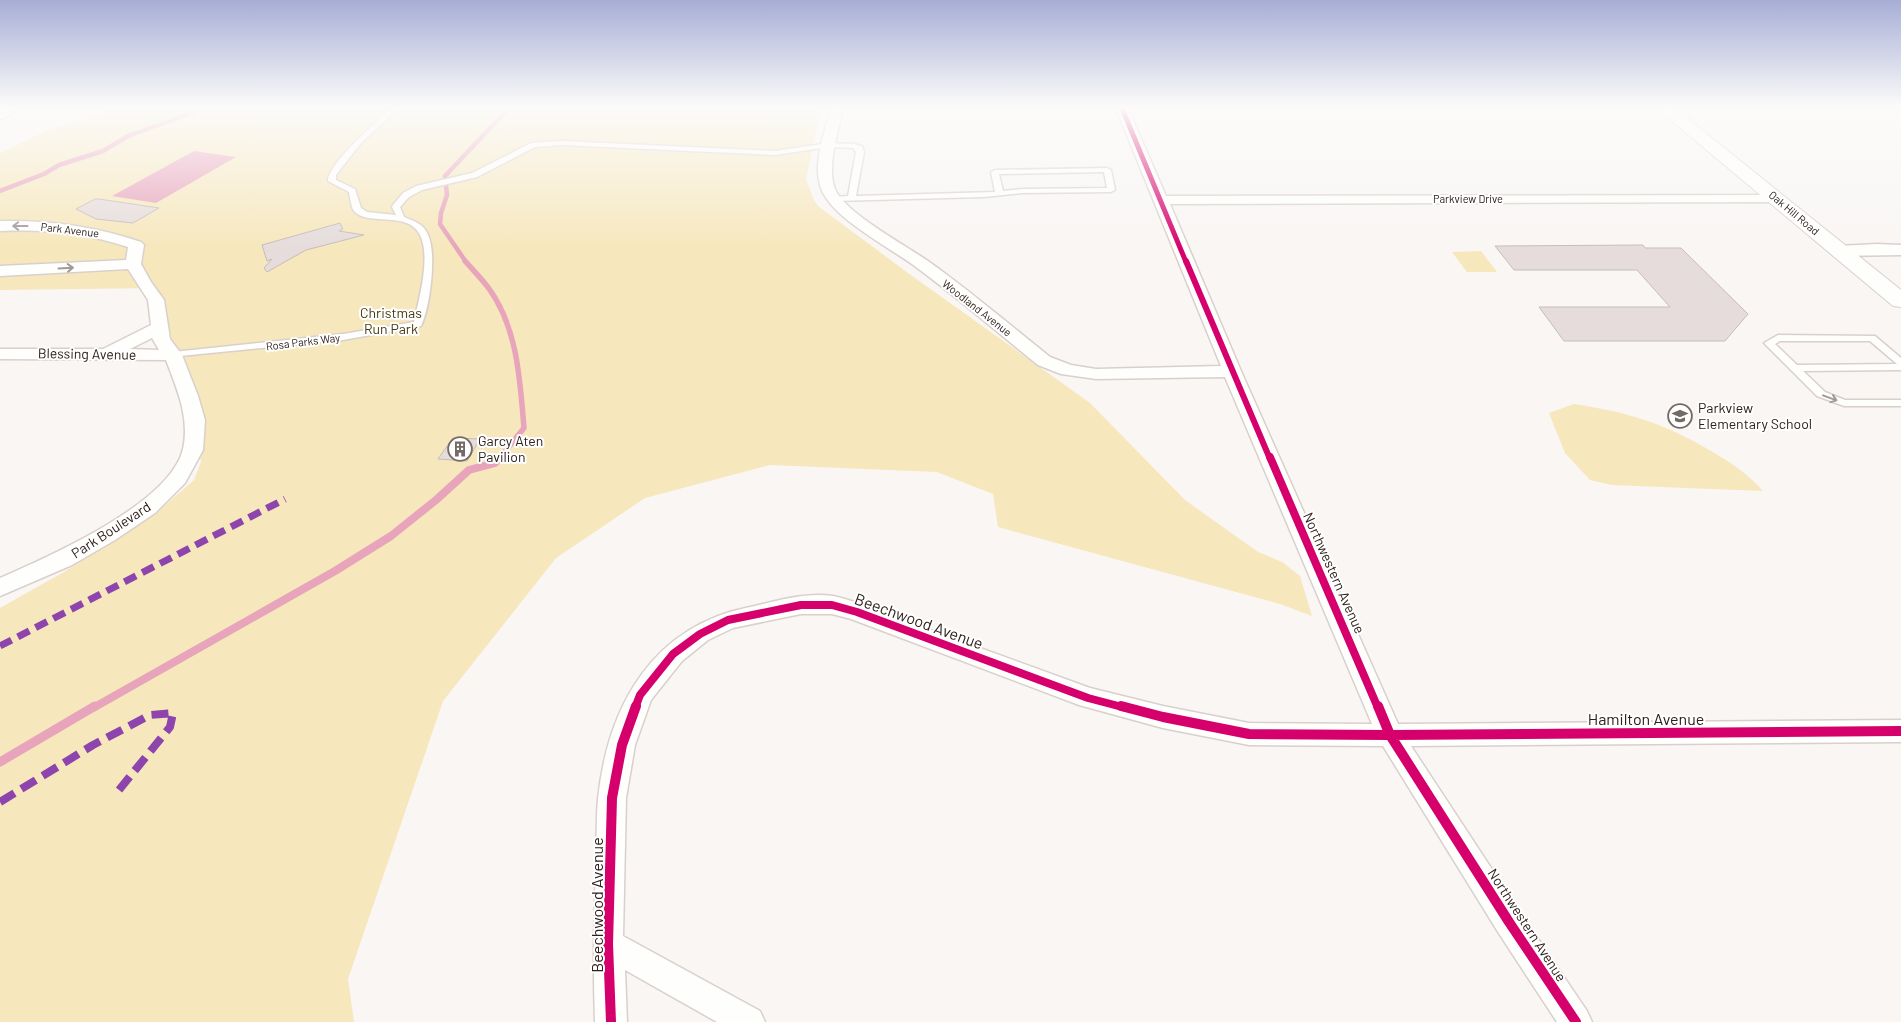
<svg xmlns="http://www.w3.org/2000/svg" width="1901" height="1022" font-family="Barlow,sans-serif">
	<rect width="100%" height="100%" fill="#f9f6f4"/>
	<path fill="#f6e7bc" d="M103,106h718l-15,73 8,21 4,6 90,67 182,130 95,97 73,52 24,10 18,14 12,40 -32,-12 -282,-77 -5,-33 -56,-22 -167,-7 -125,33 -89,60 -113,143 -95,278 6,43h-354v-414l64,-36 90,-57 40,-35 7,-18 -6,-42 -38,-132 -157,2v-137l52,-25 32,-8 16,-6z
		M1481,251l16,21h-30l-15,-20z
		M1574,404c53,8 90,19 137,47 19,11 37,23 52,40l-151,-6 -22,-5 -25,-27 -16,-40z"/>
	<path fill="#e7a4bb" d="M194,151l42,6 -80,46 -44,-7z"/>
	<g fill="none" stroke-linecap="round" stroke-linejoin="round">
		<path stroke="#e7a4bb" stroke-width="4.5" d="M0,191l44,-17 15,-9 44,-14 25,-15 67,-24 9,-6
			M466,262l-26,-38 1,-11 6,-18 -2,-19 66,-70"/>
		<path stroke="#e7a4bb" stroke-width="5.5" d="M465,261c9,10 18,19 25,29 28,40 30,92 34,138l-25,31"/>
		<path stroke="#e7a4bb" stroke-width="8" d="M93,708l242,-137 56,-35 45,-36 33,-30 26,-7 5,-6"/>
		<path stroke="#e7a4bb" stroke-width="9" d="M0,762l95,-56"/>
	</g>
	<path fill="#e5dcdb" stroke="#c5bcbb" d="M95,199h4l60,9 -26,15 -37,-4 -20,-10z
		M340,223l3,6 -4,2 25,4 -58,15 -39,22 -3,-4 8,-9 -5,2 -5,-16z
		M1643,245l2,3h36l67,66 -23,27h-161l-25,-34h131l-33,-37h-123l-19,-24z
		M453,438l27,1 -13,22 -29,-2z"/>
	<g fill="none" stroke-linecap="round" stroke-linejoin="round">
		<g stroke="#d9d0cc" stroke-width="3">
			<path id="lane" d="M394,106h7l-40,37 -25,32v5l19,9 6,19 6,4 29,3 -4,-8 1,-2 10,-12 13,-7 56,-13 59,-30 31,-2 213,10 54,-8 25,1 8,2 2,6 -8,44 139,-4 -4,-20 4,-2 112,-2 4,2 4,20 -4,2 -89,1 -38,4 -149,4 -4,-2 1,-2 16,-1 8,-44 -3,-4 -24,-1 -54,8 -213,-10 -27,2 -58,30 -55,13 -13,7 -9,10 4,10c10,4 20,7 24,18 9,18 2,73 -7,91l-78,14 -173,17 -2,-2 5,-3 170,-18 71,-12c5,-24 17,-65 6,-87 -12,-25 -52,-8 -66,-24 -3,-4 -4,-14 -5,-19l-21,-11c0,-18 51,-61 66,-75zM1104,172l3,16 -85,1 -19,2 -4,-17z
				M1778,335l97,1 26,22v12l-98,1 22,21 20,8h56v6h-57l-27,-10 -53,-53zM1780,341h90l27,23 -100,1 -22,-21z"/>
		</g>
		<g stroke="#d9d0cc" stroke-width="3">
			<path id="street" d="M4,106h15l-14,12 -5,1v-10z
				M832,106h12c-5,23 -18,60 -9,83 10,24 70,56 93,72 42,30 82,64 122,96l21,8 25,4 125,-3 -106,-260h12l39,90 615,-1 2,3 -2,3 -5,1 -606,2 71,167 157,353 503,-4v22l-490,4 109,166 67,99 5,11h-35l-59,-90 -115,-186 -134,-1 -86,-17 -84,-23 -228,-86 -19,-5h-31l-68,14 -25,12 -26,21 -31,39 -16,45 -9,53 -3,138 137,75 5,11h-48l-92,-52 2,52h-32c-2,-52 -1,-103 1,-155 1,-23 0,-46 2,-68 10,-94 55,-173 152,-192 27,-6 55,-15 83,-11 10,2 22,6 32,10l225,82 73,18 86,17 123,1 -147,-347 -129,2 -35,-5 -23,-9c-41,-33 -80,-67 -122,-98 -25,-19 -85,-49 -95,-79 -9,-24 4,-58 11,-82z
				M0,221c49,-1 95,5 141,21l3,3 -3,19 10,18 13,18 6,39 12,16 16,41 7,24 -2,30 -18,33 -30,30 -40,27 -43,25 -72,31v-18c48,-21 170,-74 183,-129 7,-31 -6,-60 -17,-89l-166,-1v-10h103l48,-24 -3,-25 -20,-31 -128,7v-10l126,-6 2,-13c-42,-14 -84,-18 -128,-16zM152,338l7,12 -29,-1z
				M1877,244l24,1v10l-63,1 -6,-2 -2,-3 2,-3 6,-2z"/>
		</g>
		<g stroke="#d9d0cc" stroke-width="2">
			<path id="secondary" d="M1654,106h18l229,184v17l-8,-1z"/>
		</g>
		<use href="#lane" fill="#fefefd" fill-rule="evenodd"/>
		<use href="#street" fill="#fefefd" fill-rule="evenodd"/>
		<use href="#secondary" fill="#fefefd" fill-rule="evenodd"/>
		<path stroke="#8e44ad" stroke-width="7" stroke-dasharray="13 7" stroke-linecap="butt" d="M0,646l285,-147"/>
		<path stroke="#8e44ad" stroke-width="8" stroke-dasharray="17 8" stroke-linecap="butt" d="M0,802l93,-57 57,-30 23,-2 -3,14 -55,68"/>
		<g stroke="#fff" stroke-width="7">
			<path id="cycleway-far3" d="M1121,106l65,156"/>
		</g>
		<g stroke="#fff" stroke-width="9">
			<path id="cycleway-far2" d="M1186,261l84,198"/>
		</g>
		<g stroke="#fff" stroke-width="11">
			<path id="cycleway-far1" d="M1270,457l108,251
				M635,708l5,-13 33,-41 27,-20 28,-14 73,-15h31l25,7 231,86 38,10"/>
		</g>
		<g stroke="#fff" stroke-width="13">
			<path id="cycleway" d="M1121,706l42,11 86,17 141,1 511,-4
				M1378,706l12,29 119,187 67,100
				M611,1022l-3,-78 4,-146 10,-53 14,-39"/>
		</g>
		<use href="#cycleway-far3" stroke="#d6006c" stroke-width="5"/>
		<use href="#cycleway-far2" stroke="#d6006c" stroke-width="6"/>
		<use href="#cycleway-far1" stroke="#d6006c" stroke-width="8"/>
		<use href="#cycleway" stroke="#d6006c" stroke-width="10"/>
	</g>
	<defs><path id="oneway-shaft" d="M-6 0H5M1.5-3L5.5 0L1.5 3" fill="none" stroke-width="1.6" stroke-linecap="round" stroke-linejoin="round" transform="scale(1.25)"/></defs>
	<g stroke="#a09a97">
		<use href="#oneway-shaft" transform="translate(20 226) rotate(180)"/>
		<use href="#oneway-shaft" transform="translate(66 268) rotate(-3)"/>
		<use href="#oneway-shaft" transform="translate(1830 398) rotate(20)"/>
	</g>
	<linearGradient id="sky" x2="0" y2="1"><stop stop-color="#a7aed6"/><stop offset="0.43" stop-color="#fcfbfa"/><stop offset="1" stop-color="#fcfbfa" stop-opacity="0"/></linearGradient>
	<rect width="1901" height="249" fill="url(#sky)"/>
	<defs>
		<g id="school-ring" transform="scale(1.25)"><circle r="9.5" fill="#fff" stroke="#756b66" stroke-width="1.5"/><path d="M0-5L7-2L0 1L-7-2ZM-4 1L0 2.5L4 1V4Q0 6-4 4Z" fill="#756b66"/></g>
		<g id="building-ring" transform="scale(1.25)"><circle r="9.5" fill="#fff" stroke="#756b66" stroke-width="1.5"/><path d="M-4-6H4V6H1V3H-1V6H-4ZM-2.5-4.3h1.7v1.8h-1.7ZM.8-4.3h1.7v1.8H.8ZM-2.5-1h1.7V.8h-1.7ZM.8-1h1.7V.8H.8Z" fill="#756b66"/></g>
	</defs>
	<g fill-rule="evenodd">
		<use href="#school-ring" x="1680" y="416"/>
		<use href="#building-ring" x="460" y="449"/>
	</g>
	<g text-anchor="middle" stroke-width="4" stroke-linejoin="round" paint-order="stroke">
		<g font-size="11" fill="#2e201a" stroke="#fff">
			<text x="1468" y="203">Parkview Drive</text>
			<text transform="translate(1794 213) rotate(40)" y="4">Oak Hill Road</text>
			<text transform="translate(70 230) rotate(7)" y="4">Park Avenue</text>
			<text transform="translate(977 308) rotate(38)" y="4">Woodland Avenue</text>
			<text transform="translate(303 342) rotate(-7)" y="4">Rosa Parks Way</text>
		</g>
		<g font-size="14" fill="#473b11" stroke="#fff">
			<text x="391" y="318">Christmas<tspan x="391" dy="16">Run Park</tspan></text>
		</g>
		<g font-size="14" fill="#2e201a" stroke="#fff">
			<text transform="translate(87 354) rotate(1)" y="5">Blessing Avenue</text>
			<text transform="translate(111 530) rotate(-33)" y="5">Park Boulevard</text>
			<text transform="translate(1334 573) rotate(66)" y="5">Northwestern Avenue</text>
			<text transform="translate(1527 925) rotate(57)" y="5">Northwestern Avenue</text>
		</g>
		<g font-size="14" fill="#2e201a" stroke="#fff" text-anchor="start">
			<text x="1698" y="413">Parkview<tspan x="1698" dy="16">Elementary School</tspan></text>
			<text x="478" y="446">Garcy Aten<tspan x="478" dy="16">Pavilion</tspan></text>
		</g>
		<g font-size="16" fill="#2e201a" stroke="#fff">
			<text transform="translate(919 621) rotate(20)" y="6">Beechwood Avenue</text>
			<text x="1646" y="725">Hamilton Avenue</text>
			<text transform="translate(597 905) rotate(-90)" y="6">Beechwood Avenue</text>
		</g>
	</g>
</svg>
